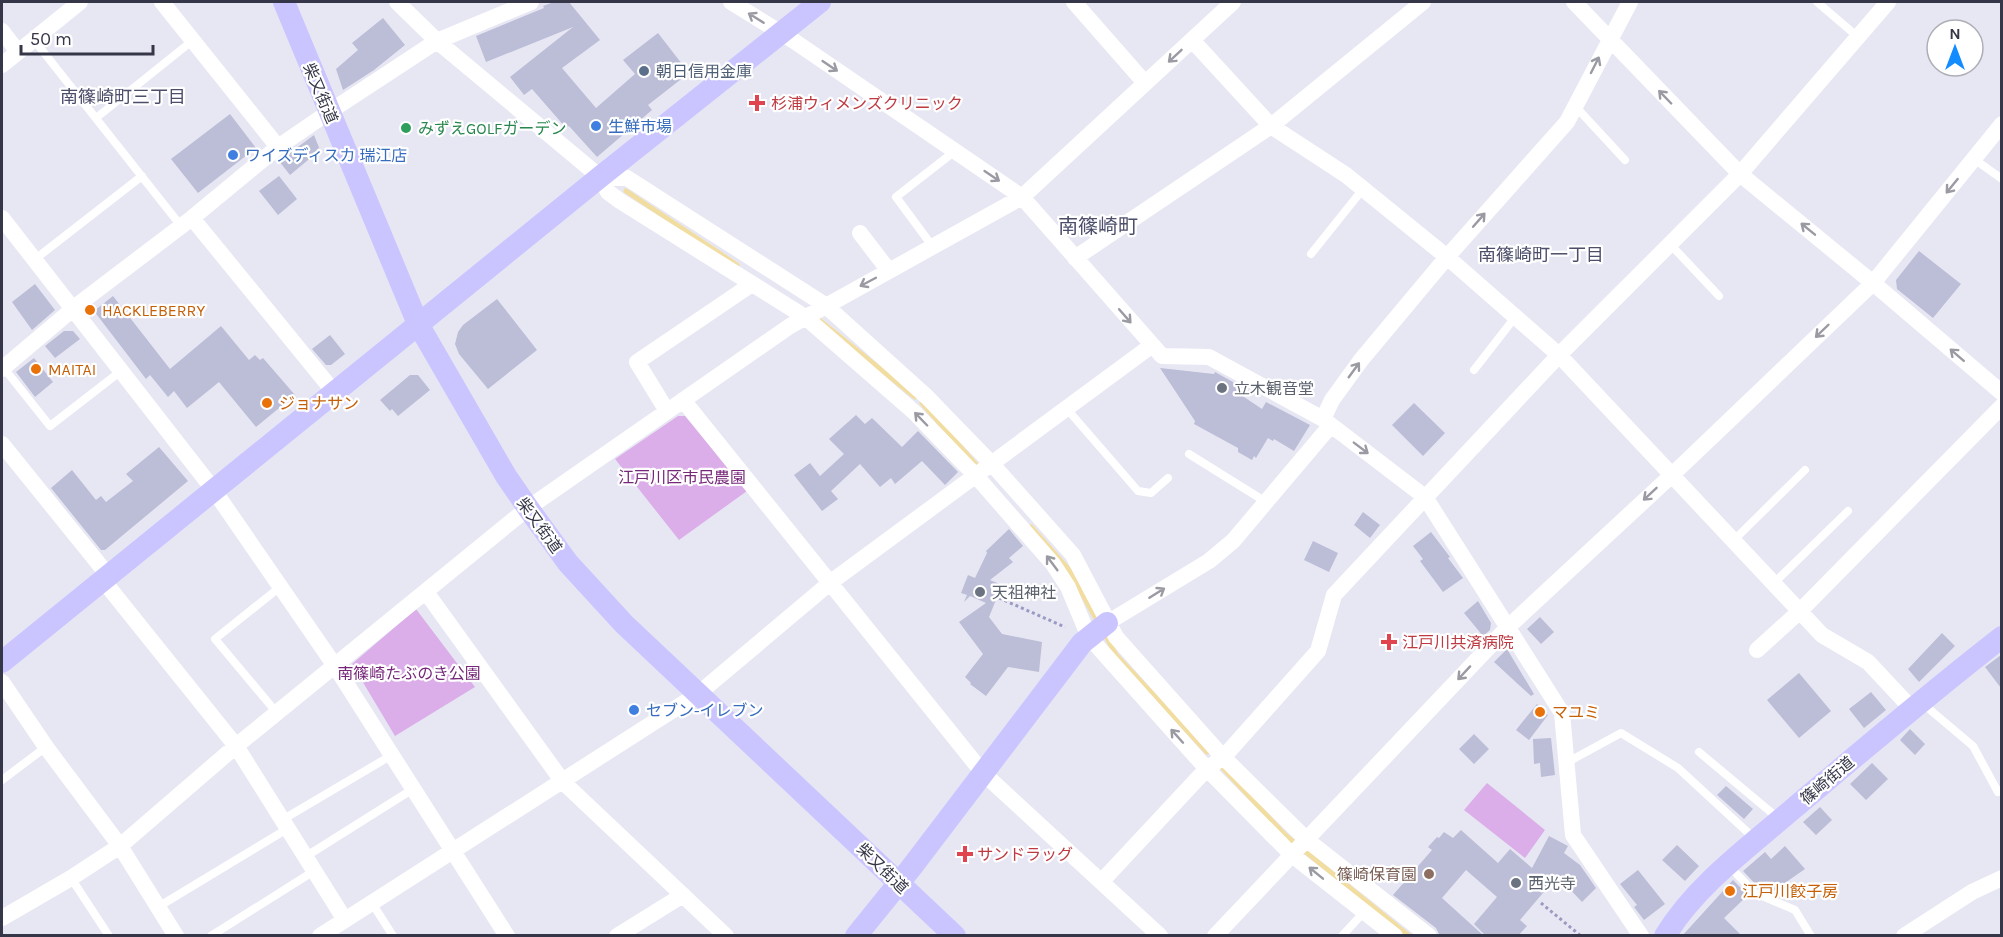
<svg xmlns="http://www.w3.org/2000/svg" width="2003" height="937" font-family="Karla,'Noto Sans JP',sans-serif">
	<rect width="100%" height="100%" fill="#e7e7f4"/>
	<path fill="#dcaee9" d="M678,416h7l62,75 -68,49 -64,-81z
		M416,609l59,78 -80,49 -43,-72z
		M1487,783l58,47 -20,28 -61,-48z"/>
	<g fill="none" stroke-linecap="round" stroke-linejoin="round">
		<path stroke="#f2dda1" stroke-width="5" d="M626,191l111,74
			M819,320l96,77
			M922,403l55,63
			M1031,527l38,43 30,54
			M1104,632l12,23 91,97
			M1222,767l63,68 124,101"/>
	</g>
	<path fill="#bcbdd6" d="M554,2h15l31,38 -38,28 34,40 39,-34 -12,-14 35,-27 31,40 -41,32 4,5 -55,47 -28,-31 -3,2 -34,-39 -8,6 -14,-18 63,-50 -87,35 -10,-26 68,-28 -1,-2z
		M383,18l22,27 -31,25 -31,20 -7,-21 22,-19 -6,-7z
		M230,114l26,34 -58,45 -27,-34z
		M314,135l6,15 -30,25 -11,-14z
		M279,176l18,23 -19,16 -19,-24z
		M1919,251l42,33 -28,34 -36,-29 -1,-9z
		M35,284l20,26 -23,20 -20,-28z
		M113,296l57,73 51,-43 28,34 6,-5 5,5 3,-2 32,37 -39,32 -37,-45 -32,26 -13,-17 -6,6 -18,-22 -4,4 -52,-68z
		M497,299l40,51 -49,39 -29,-35 -4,-10 3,-12 5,-7z
		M64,331h9l7,8 -25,19 -10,-12z
		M330,335l15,19 -14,11h-5l-14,-16z
		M34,358l19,24 -18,15 -19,-25z
		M1160,368l54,6 1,-2 27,15 -4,6 24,16 4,-7 44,23 -16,26 -20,-12 -1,2 -5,-3 -12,20 -2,-2 -2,4 -14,-8v-4l-44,-24 1,-3z
		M410,375h8l12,15 -32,26 -6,-7 -2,2 -10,-11z
		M1414,403l31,30 -22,23 -31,-31z
		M856,415l9,9 7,-6 30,29 16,-16 40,41 -13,13 -23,-24 -27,23 -4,-6 -11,9 -20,-23 -29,27 7,8 -16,12 -28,-36 16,-12 10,13 24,-22 -15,-15z
		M159,447l29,34 -83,69h-4l-50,-62 21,-18 24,30 5,-4 5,6 27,-21 -7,-7z
		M1363,512l17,13 -10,13 -16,-13z
		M1009,529l14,17 -14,12 4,4 -23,18 12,5 -13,32 13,17 40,8 -3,30 -31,-5 -22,29 -16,-12 1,-1 -6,-6 18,-23 -24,-32 27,-19 -16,-7 -6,6 3,-7 -6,-2 7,-18 7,3 12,-25 -1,-2z
		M1431,532l19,25 -2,1 15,20 -20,14 -23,-31 3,-2 -10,-13z
		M1313,541l25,12 -9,19 -25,-12z
		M1478,601l13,22 -1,7 -7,6 -19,-23z
		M1540,617l14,15 -13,12 -14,-15z
		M1942,633l13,13 -36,36 -11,-13z
		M1507,649l27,45 -3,2 -37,-34z
		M2001,655v33l-16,-21z
		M1799,673l32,38 -32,27 -32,-38z
		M1871,692l15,18 -22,18 -15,-19z
		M1537,704l11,11 -19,25 -13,-10z
		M1910,729l15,15 -10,11 -15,-15z
		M1474,734l15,15 -15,15 -15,-15z
		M1551,738l4,37 -14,2 -1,-14 -6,1 -1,-25z
		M1872,763l16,16 -22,21 -16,-16z
		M1726,786l27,23 -9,10 -27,-24z
		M1820,807l12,13 -16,15 -13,-13z
		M1461,830l37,33 12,-14 22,19 17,-32 19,10 -4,7 16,12 16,23 -14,14 -18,-19 -2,3 -8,-6 -34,40 7,6 -9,10h-32l-12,-12 23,-27 -31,-27 -24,28 42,38h-44l-4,-8 -43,-33 39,-45 -4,-3 9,-10 2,1 5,-6 9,6z
		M1677,845l22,21 -14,15 -23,-21z
		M1785,846l20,23 -33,23 -13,-4 -16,-17 22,-19 6,7z
		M1638,870l27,34 -21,16 -10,-13 3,-2 -17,-21z
		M1733,880l15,15 -24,23 18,18h-60z"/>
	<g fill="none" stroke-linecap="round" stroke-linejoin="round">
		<path stroke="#9a9ac2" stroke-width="3" stroke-dasharray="3 3" stroke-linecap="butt" d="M999,598l66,29
			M1541,903l40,33"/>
		<path stroke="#fff" stroke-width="8" d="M1817,2l41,35
			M34,40l147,186
			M1575,106l50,54
			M96,118l96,-77
			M1974,159l28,20
			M1670,244l49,52
			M933,247l-37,-50 59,-46
			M1311,254l52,-65
			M34,260l108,-84
			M3,367l47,59 71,-55
			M1474,370l42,-54
			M1067,409l71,82 13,2 17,-15
			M1189,454l77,48
			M1734,540l71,-70
			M1774,583l74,-72
			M1922,703l51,43 25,46
			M277,713l-62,-74 65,-52
			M1699,752l80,67
			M1566,763l55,-30 57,35 78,72
			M2,780l44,-33
			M282,820l110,-65
			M305,857l108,-68
			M1729,866l26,27 40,17 16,26
			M71,878l38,58
			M372,903l21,33
			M158,907l129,-78
			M211,936l103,-65
			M1342,936l22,-24"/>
		<path stroke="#fff" stroke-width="16" d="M162,2l116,145
			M397,2l40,39 163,136
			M731,2l63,39 228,156 140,159 47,1 114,62 102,78 137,216 11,122 68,101
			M1074,2l71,81
			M1574,2l166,172 133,109 129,110
			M2,31l16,21
			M1192,40l79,86 75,49 101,82 112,98 263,280 46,27 44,47
			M2,65l78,-63
			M2,218l211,271 122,177 172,270
			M192,218l142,174
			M860,233l29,38
			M1075,258l196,-132 152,-124
			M2,369l78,-66 112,-85 86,-71 51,-35 108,-71 94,-39
			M683,400l300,373 177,163
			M667,411l-30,-49 115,-78
			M1323,419l9,-19 29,-40 86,-103 120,-135 63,-120
			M2,444l105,130
			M102,579l134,167 109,174
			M426,592l137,190 163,154
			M1107,623l102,-62 24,-20 98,-116
			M1757,650l43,-39 202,-205
			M2,682l44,65 74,99 56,90
			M1102,881l98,-105 29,-25 89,-100 16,-56 225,-240 181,-181 148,-172
			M2,918l69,-40 49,-32 116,-100 292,-238 262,-182 232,-129 211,-195
			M320,936l378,-242 133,-112 320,-236
			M617,936l66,-41
			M1215,936l293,-309 165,-153 200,-191 129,-159
			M1395,936l-103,-81 -85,-86 -118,-132 -21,-50 -15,-23 -77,-88 -62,-64 -109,-95 -185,-116 -12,-9 -8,-15 27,1 198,127 102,92 65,67 81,91 43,82 106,119 85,84 122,96
			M1904,936l68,-44 30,-14"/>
		<path stroke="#cbc5ff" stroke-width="22" d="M284,2l134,322 88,152 22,32 40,55 56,61 331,312
			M2,662l598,-485 220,-175
			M856,936l55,-68 171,-225 25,-20
			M1665,936c31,-51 84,-89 129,-128 69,-58 137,-116 208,-171"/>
	</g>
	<defs><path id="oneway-shaft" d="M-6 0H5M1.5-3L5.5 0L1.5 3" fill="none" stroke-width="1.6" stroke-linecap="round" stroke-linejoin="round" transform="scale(1.5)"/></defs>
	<g stroke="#9a9aa3">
		<use href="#oneway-shaft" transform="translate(756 18) rotate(-148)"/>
		<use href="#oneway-shaft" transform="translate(1175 56) rotate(137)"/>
		<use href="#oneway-shaft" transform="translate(1595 65) rotate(-63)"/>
		<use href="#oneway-shaft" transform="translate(830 66) rotate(34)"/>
		<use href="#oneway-shaft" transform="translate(1665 97) rotate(-134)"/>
		<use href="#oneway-shaft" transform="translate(992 176) rotate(34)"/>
		<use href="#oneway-shaft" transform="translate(1952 186) rotate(129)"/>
		<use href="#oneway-shaft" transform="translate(1479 220) rotate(-49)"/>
		<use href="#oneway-shaft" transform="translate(1808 229) rotate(-141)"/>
		<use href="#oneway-shaft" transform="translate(868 282) rotate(152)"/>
		<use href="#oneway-shaft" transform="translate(1125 316) rotate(49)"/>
		<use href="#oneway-shaft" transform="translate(1822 331) rotate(136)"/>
		<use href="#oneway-shaft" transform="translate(1957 355) rotate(-139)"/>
		<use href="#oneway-shaft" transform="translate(1354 370) rotate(-54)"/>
		<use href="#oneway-shaft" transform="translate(921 419) rotate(-134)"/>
		<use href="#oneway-shaft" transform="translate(1361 448) rotate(37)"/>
		<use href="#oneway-shaft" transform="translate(1650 494) rotate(137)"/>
		<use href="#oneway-shaft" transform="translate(1052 563) rotate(-127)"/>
		<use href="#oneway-shaft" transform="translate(1157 593) rotate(-32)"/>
		<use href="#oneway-shaft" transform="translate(1464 673) rotate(133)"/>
		<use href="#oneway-shaft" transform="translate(1177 736) rotate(-132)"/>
		<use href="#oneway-shaft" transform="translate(1316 873) rotate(-141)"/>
	</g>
	<circle fill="#5c6f8a" stroke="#fff" stroke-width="2" cx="644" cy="71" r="6"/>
	<g fill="#e0444e" stroke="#fff" stroke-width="2">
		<path d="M754 94h6v6h6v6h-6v6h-6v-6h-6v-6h6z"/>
		<path d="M1386 633h6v6h6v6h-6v6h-6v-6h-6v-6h6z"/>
		<path d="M962 845h6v6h6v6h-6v6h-6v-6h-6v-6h6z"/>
	</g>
	<g fill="#3f7fe0" stroke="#fff" stroke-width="2">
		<circle cx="596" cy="126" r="6"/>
		<circle cx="233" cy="155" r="6"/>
		<circle cx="634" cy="710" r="6"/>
	</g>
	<circle fill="#2e9e5b" stroke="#fff" stroke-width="2" cx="406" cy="128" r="6"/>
	<g fill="#e8710a" stroke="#fff" stroke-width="2">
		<circle cx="90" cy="310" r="6"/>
		<circle cx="36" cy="369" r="6"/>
		<circle cx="267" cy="403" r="6"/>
		<circle cx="1540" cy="712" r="6"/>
		<circle cx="1730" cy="891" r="6"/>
	</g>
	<g fill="#6b7280" stroke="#fff" stroke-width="2">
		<circle cx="1222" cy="388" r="6"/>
		<circle cx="980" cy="592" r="6"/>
		<circle cx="1516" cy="883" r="6"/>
	</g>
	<circle fill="#8d6e63" stroke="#fff" stroke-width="2" cx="1429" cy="874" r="6"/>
	<g text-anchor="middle" stroke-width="4.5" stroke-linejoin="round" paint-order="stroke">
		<g font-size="16" fill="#4e5e75" stroke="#fff" text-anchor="start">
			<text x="656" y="77">朝日信用金庫</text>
		</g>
		<g font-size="16" fill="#353647" stroke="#fff">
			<text transform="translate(321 93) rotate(67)" y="6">柴又街道</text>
			<text transform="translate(540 525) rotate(54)" y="6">柴又街道</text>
			<text transform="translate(1827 780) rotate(-40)" y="6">篠崎街道</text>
			<text transform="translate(883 868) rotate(44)" y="6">柴又街道</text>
		</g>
		<g font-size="16" fill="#be3a42" stroke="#fff" text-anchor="start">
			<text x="771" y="109">杉浦ウィメンズクリニック</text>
			<text x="1402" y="648">江戸川共済病院</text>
			<text x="977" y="860">サンドラッグ</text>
		</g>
		<g font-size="16" fill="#366cbe" stroke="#fff" text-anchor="start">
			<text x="608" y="132">生鮮市場</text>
			<text x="245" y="161">ワイズディスカ 瑞江店</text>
			<text x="646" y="716">セブン-イレブン</text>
		</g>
		<g font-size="16" fill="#27864d" stroke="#fff" text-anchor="start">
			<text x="418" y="134">みずえGOLFガーデン</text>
		</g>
		<g font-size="16" fill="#c56008" stroke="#fff" text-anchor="start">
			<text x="102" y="316">HACKLEBERRY</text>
			<text x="48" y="375">MAITAI</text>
			<text x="279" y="409">ジョナサン</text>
			<text x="1552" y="718">マユミ</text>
			<text x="1742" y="897">江戸川餃子房</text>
		</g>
		<g font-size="16" fill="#5b616d" stroke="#fff" text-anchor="start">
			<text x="1234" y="394">立木観音堂</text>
			<text x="992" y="598">天祖神社</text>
			<text x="1528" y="889">西光寺</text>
		</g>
		<g font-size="16" fill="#76277a" stroke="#fff">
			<text x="682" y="483">江戸川区市民農園</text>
			<text x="409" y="679">南篠崎たぶのき公園</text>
		</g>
		<g font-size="16" fill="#785e54" stroke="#fff" text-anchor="end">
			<text x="1417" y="880">篠崎保育園</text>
		</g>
		<g font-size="18" fill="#4c4e6a" stroke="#fff">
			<text x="123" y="103">南篠崎町三丁目</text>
			<text x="1541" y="261">南篠崎町一丁目</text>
		</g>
		<g font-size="20" fill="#4c4e6a" stroke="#fff">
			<text x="1098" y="233">南篠崎町</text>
		</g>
	</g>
	<rect width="2003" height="937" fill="none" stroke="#353647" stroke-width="6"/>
	<g transform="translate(1955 48)"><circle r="28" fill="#ffffff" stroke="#aeafb5" stroke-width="1.5"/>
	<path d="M0-4.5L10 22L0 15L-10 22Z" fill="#128cff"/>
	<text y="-9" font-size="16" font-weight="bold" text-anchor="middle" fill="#353647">N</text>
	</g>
	<path d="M21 45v9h132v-9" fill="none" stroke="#353647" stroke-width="3"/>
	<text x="30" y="45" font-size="18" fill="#353647" stroke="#ffffff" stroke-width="4.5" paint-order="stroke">50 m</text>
</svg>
